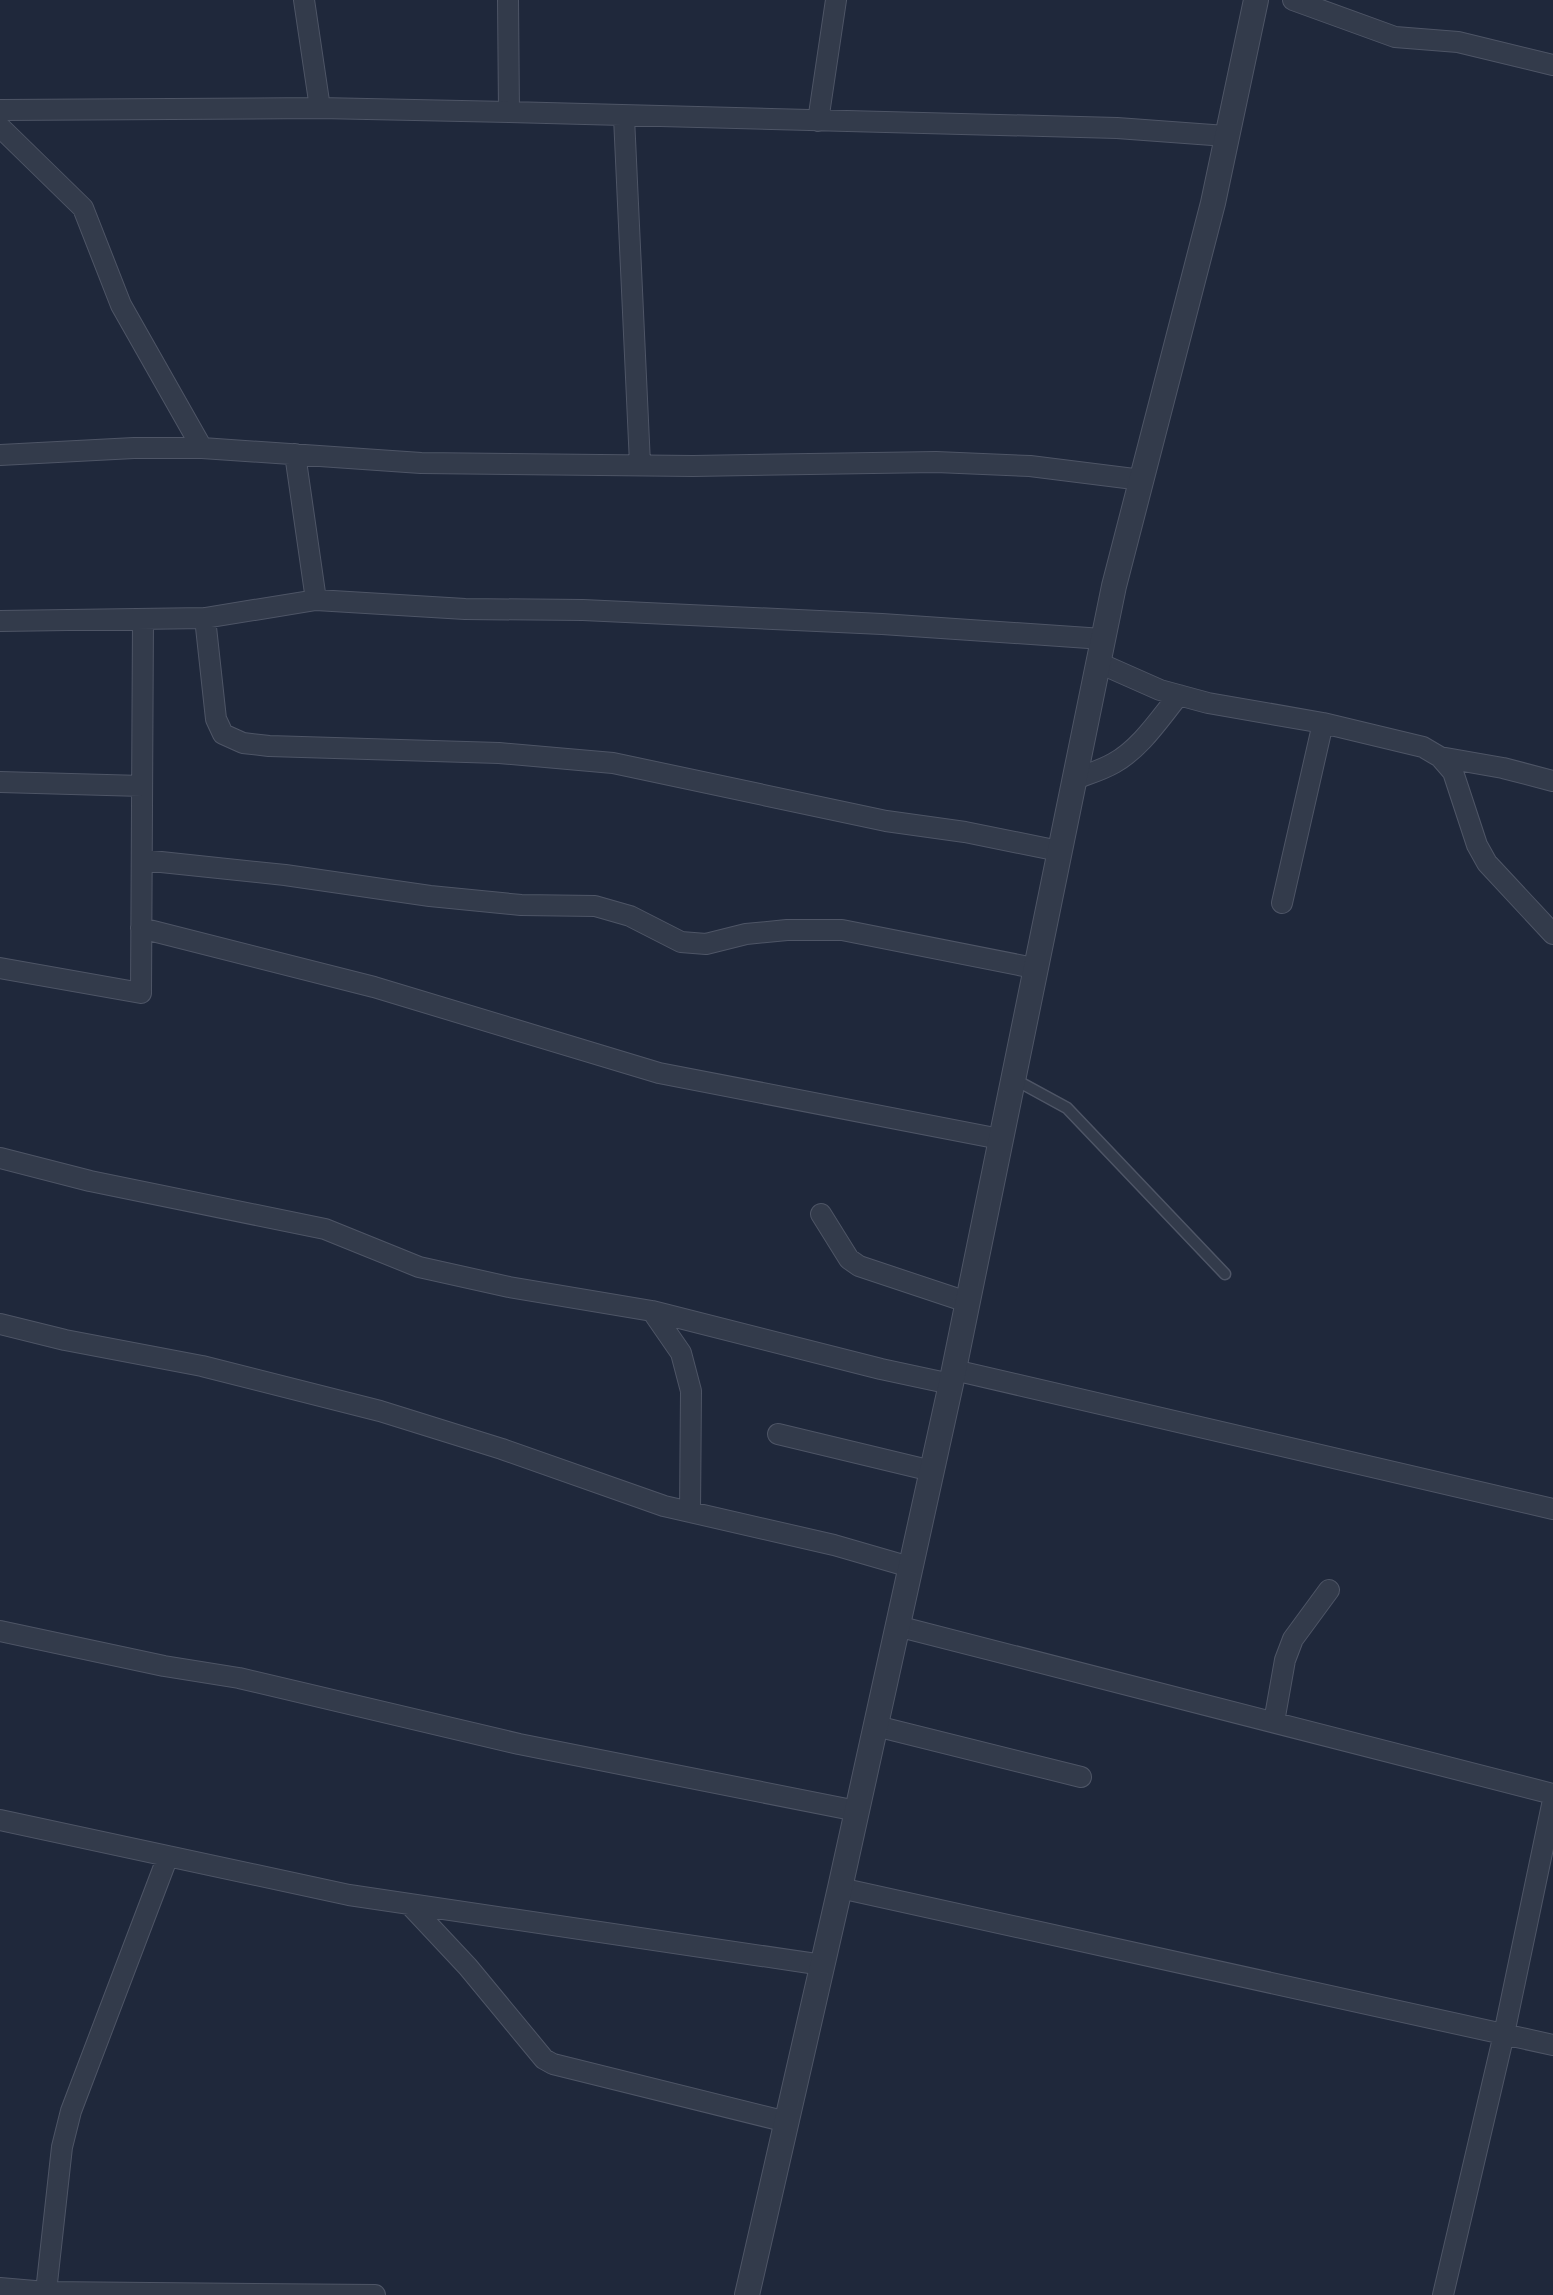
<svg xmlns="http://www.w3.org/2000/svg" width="1553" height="2295" font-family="Commissioner,sans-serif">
	<rect width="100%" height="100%" fill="#1f283b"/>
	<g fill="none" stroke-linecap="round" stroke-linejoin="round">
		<g stroke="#4e5566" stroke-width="13">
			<path id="service" d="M1012,1078l55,30 158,166"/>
		</g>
		<g stroke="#4e5566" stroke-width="22">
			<path id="minor" d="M304,0l16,108
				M508,0l1,112
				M1293,0l102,37 63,5 95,23
				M0,110l320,-2 189,4 608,16 109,8
				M624,117l16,347
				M818,121l18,-121
				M0,127l83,81 38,97 81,143
				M295,454l21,146
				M0,455l134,-7h68l219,15 272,3 243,-4 94,4 112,14
				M205,618l11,101 7,15 20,9 26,3 230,7 114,10 273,58 79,11 94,19
				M0,621l205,-3 111,-18 149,9 118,1 299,14 221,15
				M1099,663l61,27 48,13 115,20 100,24 17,10 13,15 24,73 10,18 66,71
				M1440,757l63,11 50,13
				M1075,779c13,-5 27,-9 39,-16 27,-15 46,-45 65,-68
				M0,782l142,4
				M142,860l143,15 145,21 91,9 74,1 35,10 51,26 25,2 40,-10 41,-4h55l192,38
				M1282,903l41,-180
				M141,928l233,59 285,86 341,66
				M0,968l141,25 2,-374
				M0,1158l90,23 235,48 94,38 90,20 143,24 229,58 70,15
				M821,1214l28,45 10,7 108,36
				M652,1311l29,42 10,38 -1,121
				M0,1324l65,16 137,26 178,45 122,38 162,57 170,39 76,22
				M954,1370l599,139
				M778,1434l154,37
				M897,1626l656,168
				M0,1631l164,35 75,12 280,66 338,67
				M1274,1722l11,-62 8,-21 36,-49
				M876,1726l205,51
				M0,1820l349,75 474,70
				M840,1888l713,157
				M409,1904l59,63 76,92 9,5 234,58
				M0,2288l46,4 329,3
				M46,2292l16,-145 9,-36 97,-255
				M1443,2295l61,-261 49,-234"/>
		</g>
		<g stroke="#4e5566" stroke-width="26">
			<path id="tertiary" d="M747,2295l93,-407 111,-504 163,-798 99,-383 43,-203"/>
		</g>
		<use href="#service" stroke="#333b4b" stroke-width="10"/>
		<use href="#minor" stroke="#333b4b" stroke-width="20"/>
		<use href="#tertiary" stroke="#333b4b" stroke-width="24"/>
	</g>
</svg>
